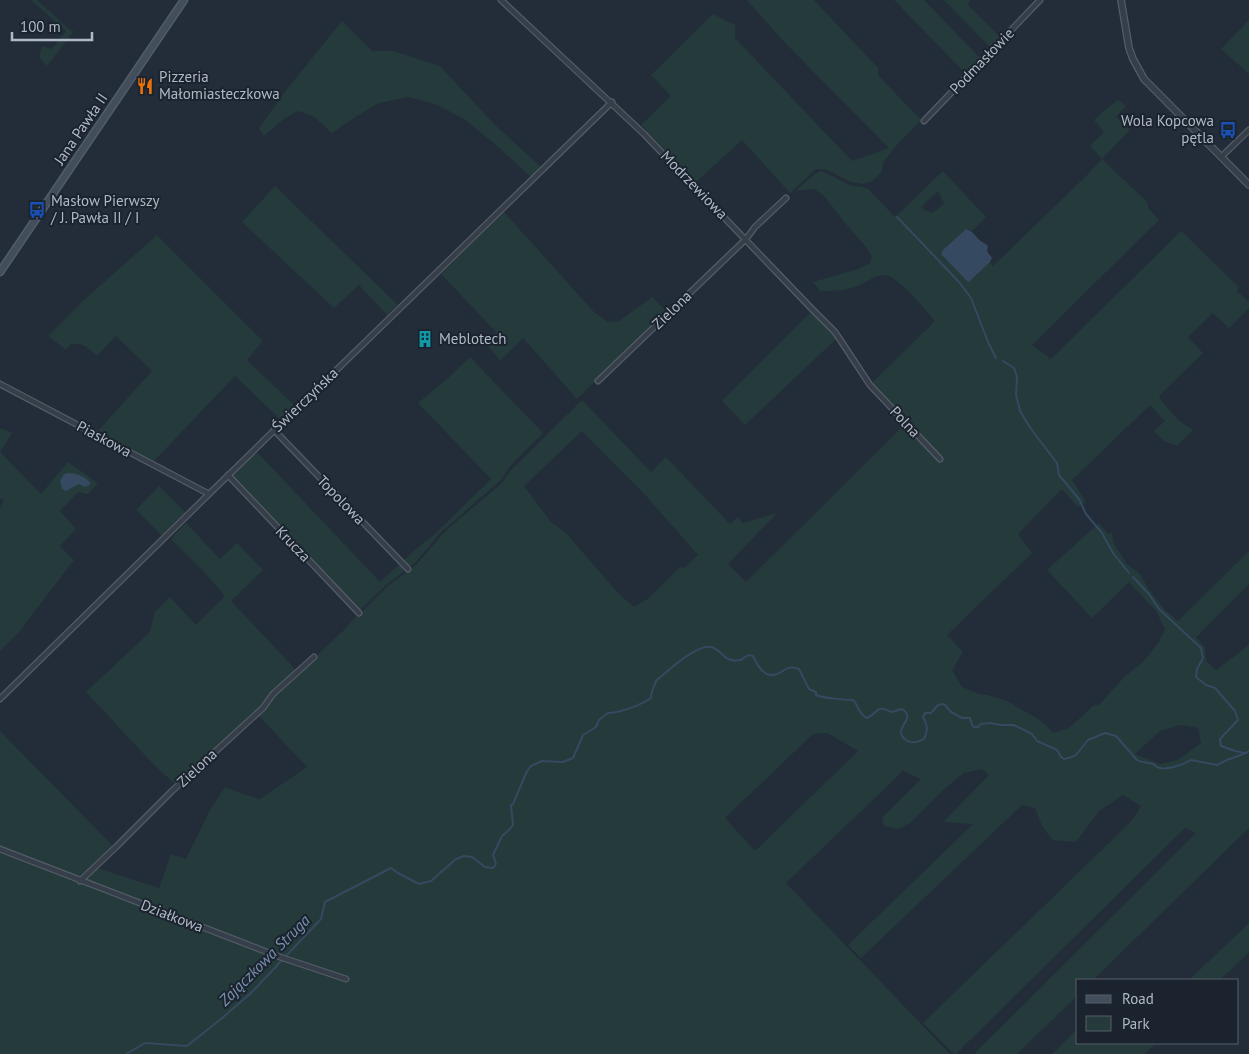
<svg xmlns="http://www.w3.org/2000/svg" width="1249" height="1054" font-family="'PT Sans',sans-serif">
	<rect width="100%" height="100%" fill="#222d39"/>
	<path fill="#253a3b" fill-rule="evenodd" d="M31,0h6l33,30 4,1 -27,35 -8,-9 3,-11 10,3 14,-18z
		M747,0h67l64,68v7l43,45 -27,28 -11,15 -1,9 -10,9 -9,3 -12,-2 -26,-13h-9l-26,24 -48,-53 -46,42 -55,-57 30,-29 -20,-21 62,-61 22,11v13l117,123 37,-13 -104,-105z
		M894,0h30l57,59 10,-11 -47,-48h24l2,1 -3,3 35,35 -35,36z
		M1249,20v54l-28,-25z
		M342,21l30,30h21l47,15 54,58 47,43 -10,10 -36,-33 -31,-25 -29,-15 -27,-7 -29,6 -22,13 -25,17 -19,-17 -15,-5 -13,7 -21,18 -5,-8 28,-39z
		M1118,100l8,6 -10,11 14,13 -28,29 45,43 2,7 10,11 -127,125 19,14 130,-128 58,56 -2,4 12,11v6l-20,20 -16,-15 -25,24 15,16 -44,43 2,4 17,20 15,10 -16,16 -13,-5 -10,-10 11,-10 -15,-16 -78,75 14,22 -8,5 -16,-18 -44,45 14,19 -85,82 16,17 -11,18 10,17 17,7 8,1 20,6 33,19 14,13 15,-5 24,-22 7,-2 24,-27 19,-15 16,-20 6,-13 -9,-18 -27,-29 -37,36 -45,-48 52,-47 9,11 4,-1 2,11 13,20 13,10 9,16 16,20 13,11 71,-70v33l-53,53 9,11 1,13 10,9 33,-25v183l-156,152h-15v15l-61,59h-43l222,-221 -11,-5 -229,226h-2l-31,-31 189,-183 21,-21 8,-13 -18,-11 -24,16 -23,31 -24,-2 -10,-14 -7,-18 -13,-3 -161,153 -13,-13 125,-121 -30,-2 46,-47 -7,-6 -18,4 -8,6 -18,16 -28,28 -12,6 -14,-3 -2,-8 39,-39 -18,-8 -117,112 164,171h-950v-203l85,29 12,-12 62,20 12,-34 15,5 24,-49 15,-23 18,7 17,5 47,-32 -50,-53 -81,71 -21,-19 -69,-74 64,-60 5,-20 15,-15 26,28 29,-29 -21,-24 -33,-33 15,-16 34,36 17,-16 26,27 -32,31 67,71 -11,11 57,-53 15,-17 3,-1 26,-26 28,-21 26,-30 8,-8 52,-44 8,-12 71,-70 3,1 67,70 15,-15 64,67 8,-7 5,6 34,-10 -49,51 18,18 158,-157 4,-3 -36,-39 63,-62c-10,-11 -37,-46 -51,-46 -10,0 -20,9 -29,12 -11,4 -23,4 -35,4l-7,-9 45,-13 12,-6 2,-6 -6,-10 -20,-23 -22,-28 -10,-7 -19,2 21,-18 5,-2 5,2 24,12 17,3 28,29 48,-46 43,46 -14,14 -6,-2 3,53 21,-20 3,4 93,-90 16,-17 -12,-13 14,-14 -10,-12 12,-11zM938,191l6,13 -12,9 -7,-3 -4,-3zM582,431l65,66 51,58 -14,13 -4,-1 -31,31 -15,9 -15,-13 -54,-62 -14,-10 -27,-36zM1181,725l17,3 3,15 -23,17 -18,4 -25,-10 25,-23zM827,733l31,18 -103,100 -30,-33 88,-84z
		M275,186l123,119 -11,10 -28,-30 -25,23 -92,-86z
		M504,212l89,99 15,11 11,-1 33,-24 14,14 -89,88 -54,-61 -23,23 -15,-19 11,-10 -55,-58z
		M157,235l106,106 -16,19 48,46 -14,14 -46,-44 -82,86 -56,-30 55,-61 -36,-35 -19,20c-9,-8 -13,-13 -26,-12l-5,6 -18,-14 36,-36z
		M811,312l21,21 4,6 -91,86 -23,-24z
		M470,357l73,76 -33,33 -9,14 -61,53 -24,29 -30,23 -28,27 -126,-136 25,-24 123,130 35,-32 21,-17 55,-54 -73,-76 29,-24z
		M0,428l12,5 -12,19 41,42 27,-32 30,21 -10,11 -10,-2 -18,19 16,18 -16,17 14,14 -55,72 -19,19v-143l4,-8 -4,-2z
		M159,486l26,26 -23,24 -26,-26z
		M0,731l114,116 -35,30 -79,-31z
		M1249,923v29l-29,28h-31z
		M1078,1028v15h78l-12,11h-92z"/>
	<path fill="#354960" d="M966,229c8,2 9,8 16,13 2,1 4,2 6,4l-1,5 5,7 -2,4 -21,20 -2,-1 -26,-27 2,-4z
		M68,473c8,0 16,3 22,9v3l-5,2 -6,-3 -13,7 -4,-2 -2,-8 4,-7z"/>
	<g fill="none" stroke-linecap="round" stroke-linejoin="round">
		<path stroke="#354960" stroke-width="2" d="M897,217l62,65 12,16 17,44 8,16
			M1003,361l11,7 3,9 -1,18 4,16 11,18 26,34 2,12 20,24 7,15 16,19 11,20 16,20
			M1133,577l16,17 10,15 42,39 2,10 -6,11 -1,8 10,8 9,3 20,23 3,9 -18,19 1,7 14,5 10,2
			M126,1054l19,-11 42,3 34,-27 31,-27 69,-73 4,-17 66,-34 7,5 21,11 12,-3 25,-22 8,-3 8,1 13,10 8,1 3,-4 -3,-9 9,-19 7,-6 4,-5 -2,-20 2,-1 14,-33 4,-5 11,-5 21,1 10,-4 10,-23 13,-8 3,-7 9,-7c12,0 33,-8 43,-15 0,-8 3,-10 5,-17 9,-8 41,-38 55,-34 14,4 11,16 30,13 5,-4 7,-6 12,-4 4,9 12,23 24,18 10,-4 9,-9 22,-5l10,20 7,3v3c6,3 30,5 37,5 6,6 5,14 14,18 14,-6 6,-14 25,-6l10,-3c13,9 -2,14 -1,25 5,10 14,10 23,5 4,-8 4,-13 -1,-22l2,-4h6l7,-8 4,-1 3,1 6,7 11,6h8l2,7 2,2h4l3,-3 9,-1 11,2h13l18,9 5,7 20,9 4,7 3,2 8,-2 4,-2 12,-15 17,-7 11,3 21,24c5,3 10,2 16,4 4,2 2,3 7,4 7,2 25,-4 31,-8l26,5 10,-5 19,-7 3,-2"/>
		<g stroke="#535c67" stroke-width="7">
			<path id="minor" d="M501,0l143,134 168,175 23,23 35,53 70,74
				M924,121l116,-121
				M1221,157l28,-27
				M598,381l148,-142 9,-12 31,-29
				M0,384l209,110
				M274,430l134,139
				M228,475l131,138
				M0,699l209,-205 403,-392
				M0,849l280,108 66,22
				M80,881l36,-34 56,-56 91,-83 10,-14 41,-37"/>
		</g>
		<g stroke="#535c67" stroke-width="8">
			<path id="tertiary" d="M1121,0l8,48 4,11 11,20 105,106"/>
		</g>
		<g stroke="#535c67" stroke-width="9">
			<path id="secondary" d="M0,272l184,-272"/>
		</g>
		<use href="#minor" stroke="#353e49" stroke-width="4.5"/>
		<use href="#tertiary" stroke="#353e49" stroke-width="5.5"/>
		<use href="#secondary" stroke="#434e5c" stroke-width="6"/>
	</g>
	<defs>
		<g id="restaurant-bare" transform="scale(1.35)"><path d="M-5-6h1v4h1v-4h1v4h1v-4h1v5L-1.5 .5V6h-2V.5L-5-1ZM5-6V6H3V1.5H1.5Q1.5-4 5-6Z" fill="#e8710a" stroke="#1b232e" stroke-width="2.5" paint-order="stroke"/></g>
		<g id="bus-bare" transform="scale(1.35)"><path d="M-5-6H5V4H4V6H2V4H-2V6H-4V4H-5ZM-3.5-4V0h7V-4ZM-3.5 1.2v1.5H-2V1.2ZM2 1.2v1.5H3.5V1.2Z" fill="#1a4fb4" stroke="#1b232e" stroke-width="2.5" paint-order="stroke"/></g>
		<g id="building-bare" transform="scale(1.35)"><path d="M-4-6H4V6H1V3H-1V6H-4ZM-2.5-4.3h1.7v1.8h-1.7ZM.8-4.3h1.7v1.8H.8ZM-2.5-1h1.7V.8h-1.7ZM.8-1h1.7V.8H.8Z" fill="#0f9aa8" stroke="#1b232e" stroke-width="2.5" paint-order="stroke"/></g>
	</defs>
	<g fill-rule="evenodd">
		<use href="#restaurant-bare" x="145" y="86"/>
		<use href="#bus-bare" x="1228" y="130"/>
		<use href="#bus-bare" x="37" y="210"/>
		<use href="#building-bare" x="425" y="339"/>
	</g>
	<g text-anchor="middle" stroke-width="4" stroke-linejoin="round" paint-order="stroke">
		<g font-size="15" fill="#b0b9c6" stroke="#1b232e">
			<text transform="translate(982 61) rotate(-46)" y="5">Podmasłowie</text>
			<text transform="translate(81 129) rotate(-56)" y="5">Jana Pawła II</text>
			<text transform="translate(694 185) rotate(46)" y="5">Modrzewiowa</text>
			<text transform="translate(672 310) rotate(-44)" y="5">Zielona</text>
			<text transform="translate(305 400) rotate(-44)" y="5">Świerczyńska</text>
			<text transform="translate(905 422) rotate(47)" y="5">Polna</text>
			<text transform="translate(104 439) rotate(28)" y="5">Piaskowa</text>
			<text transform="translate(341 500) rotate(46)" y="5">Topolowa</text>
			<text transform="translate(293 544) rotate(46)" y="5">Krucza</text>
			<text transform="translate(197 768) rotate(-43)" y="5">Zielona</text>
			<text transform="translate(172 916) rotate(21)" y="5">Działkowa</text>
		</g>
		<g font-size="15" fill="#b0b9c6" stroke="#1b232e" text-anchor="start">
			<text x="159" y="82">Pizzeria<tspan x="159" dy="17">Małomiasteczkowa</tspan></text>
			<text x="1214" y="126" text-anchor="end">Wola Kopcowa<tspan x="1214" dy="17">pętla</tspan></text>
			<text x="51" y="206">Masłow Pierwszy<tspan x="51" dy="17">/ J. Pawła II / I</tspan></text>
			<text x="439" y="344">Meblotech</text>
		</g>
		<g font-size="16" font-style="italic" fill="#7891ae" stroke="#1b232e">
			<text transform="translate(264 960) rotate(-45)" y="6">Zajączkowa Struga</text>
		</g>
	</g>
	<rect x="1076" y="979" width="162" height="65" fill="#1b232e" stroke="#575f6b"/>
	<rect x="1086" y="995" width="25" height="8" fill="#434e5c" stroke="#575f6b"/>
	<text x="1122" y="1004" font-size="15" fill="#b0b9c6">Road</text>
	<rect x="1086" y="1016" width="25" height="15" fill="#253a3b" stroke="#575f6b"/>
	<text x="1122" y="1029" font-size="15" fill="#b0b9c6">Park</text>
	<path d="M12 32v8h80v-8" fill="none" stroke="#b0b9c6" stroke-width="2.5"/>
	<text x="20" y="32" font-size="15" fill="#b0b9c6" stroke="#1b232e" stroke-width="4" paint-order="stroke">100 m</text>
</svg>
